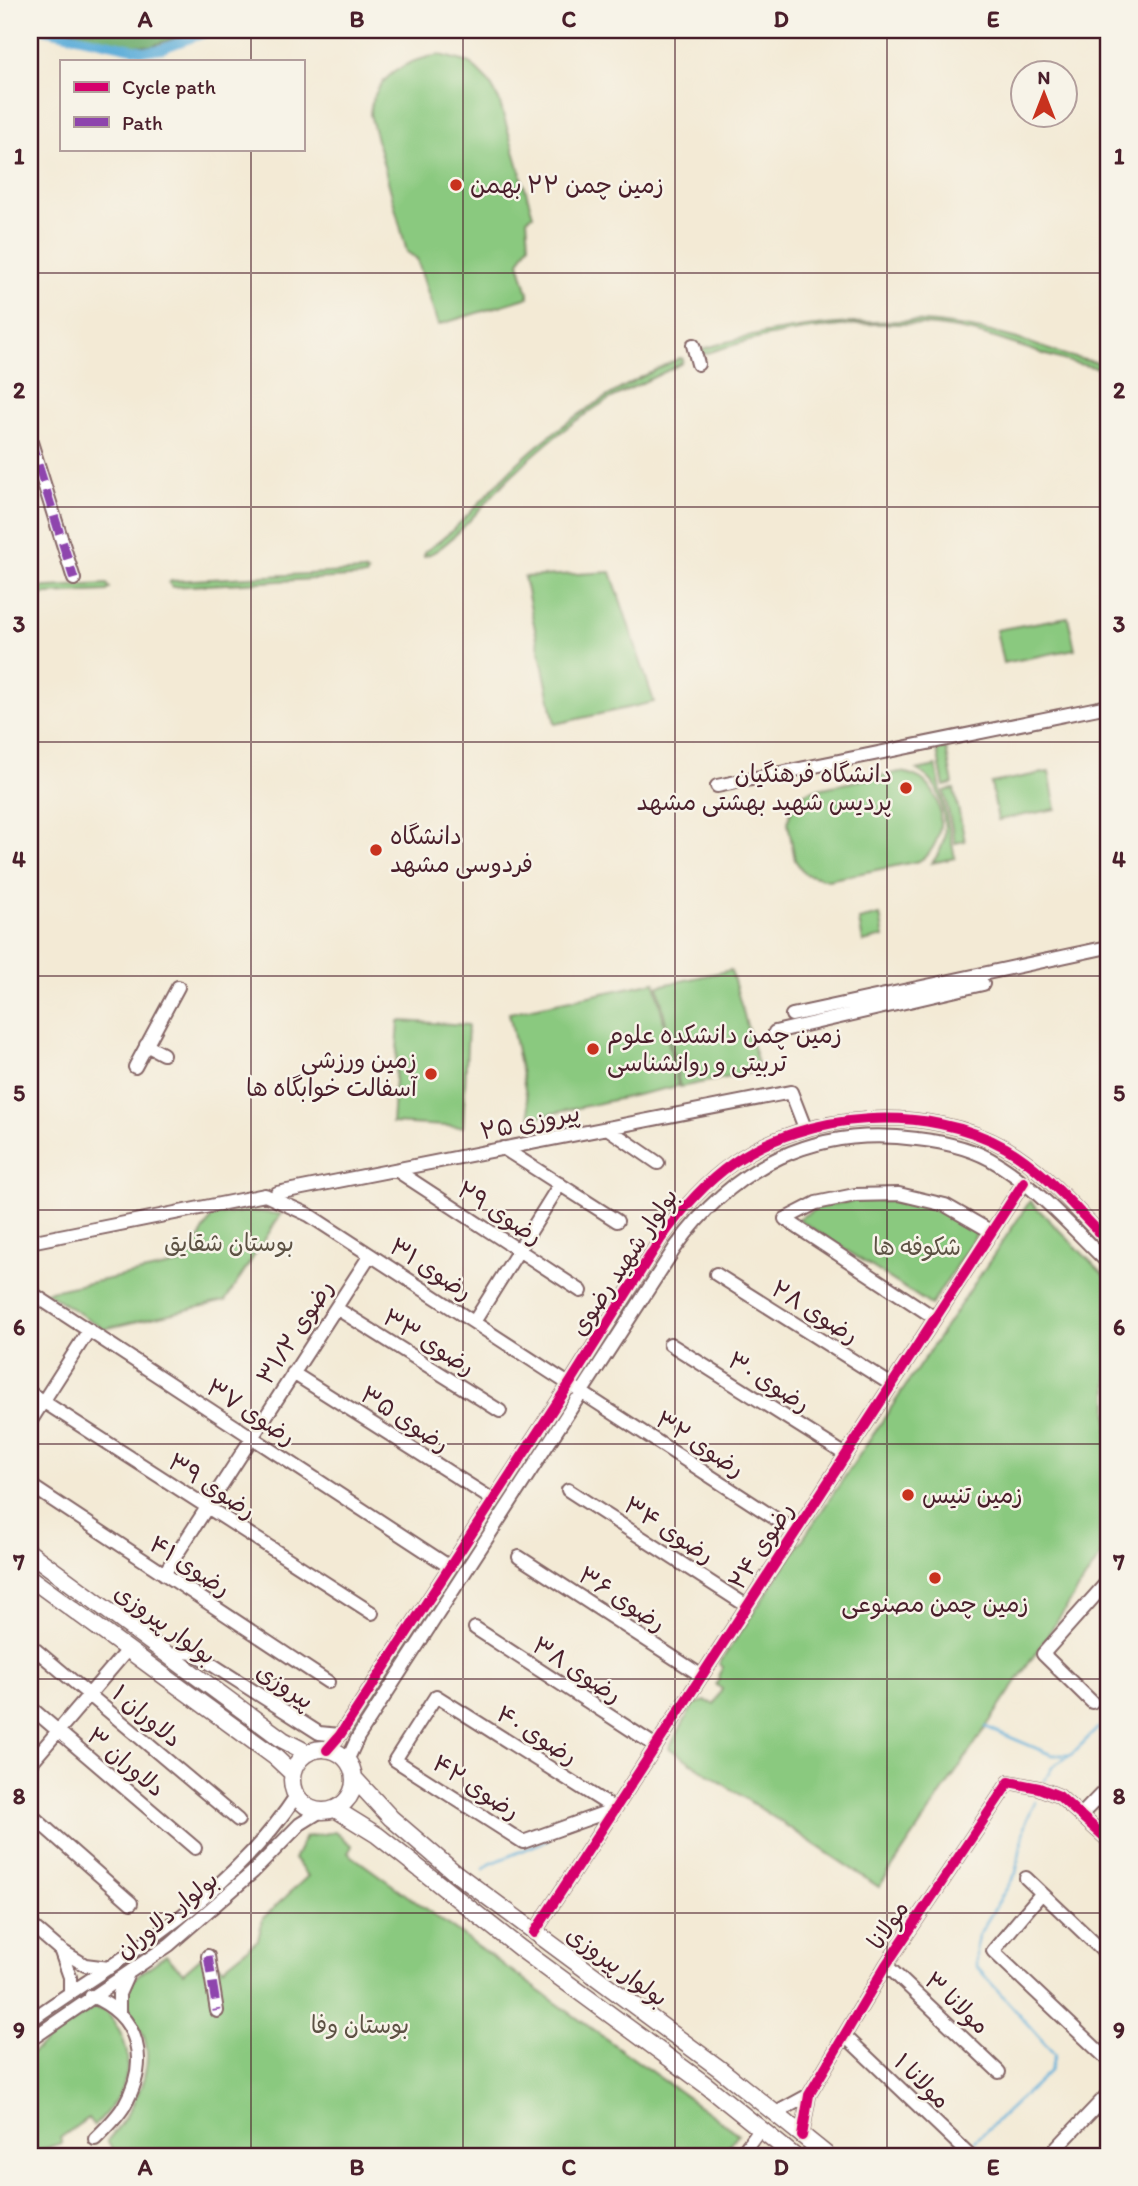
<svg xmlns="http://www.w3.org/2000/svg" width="1138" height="2186" font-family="Itim,'Playpen Sans Arabic',sans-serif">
	<rect width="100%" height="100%" fill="#f7f3e8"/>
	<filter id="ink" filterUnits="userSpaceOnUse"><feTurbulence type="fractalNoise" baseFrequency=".0143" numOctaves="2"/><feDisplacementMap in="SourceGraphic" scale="14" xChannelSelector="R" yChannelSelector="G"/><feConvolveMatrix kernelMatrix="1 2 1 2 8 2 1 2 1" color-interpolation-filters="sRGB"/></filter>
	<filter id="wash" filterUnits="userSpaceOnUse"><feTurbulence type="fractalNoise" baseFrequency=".00686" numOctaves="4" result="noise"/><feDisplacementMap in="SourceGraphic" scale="28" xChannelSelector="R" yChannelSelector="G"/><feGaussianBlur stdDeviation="1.57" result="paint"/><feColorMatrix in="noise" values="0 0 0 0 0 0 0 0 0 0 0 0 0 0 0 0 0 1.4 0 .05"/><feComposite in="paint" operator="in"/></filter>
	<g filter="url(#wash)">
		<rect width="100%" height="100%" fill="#f3ead5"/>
		<path fill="#8ac97f" stroke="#6a7455" stroke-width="2" d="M440,55l30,8 19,19 10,18 34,115 -6,4 2,25 -10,18 10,35 -91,28 -21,-66 -10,-7 -37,-138c3,-36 36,-55 70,-59z
			M912,321c35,2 68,7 102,17 32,9 61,24 94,25v6c-44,-4 -85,-24 -128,-35 -81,-21 -200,-7 -278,21l-2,-5c70,-23 139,-28 212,-29z
			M680,358l3,1 -1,4c-24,13 -48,23 -72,36 -35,20 -68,47 -97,75 -21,19 -64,77 -89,82v-4c38,-24 64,-62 97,-92 47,-43 101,-75 159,-102z
			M365,571l3,2 -2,3 -194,11 -3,-4 2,-2z
			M611,572l43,130 -99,22 -31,-147z
			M107,584l3,4 -3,3 -77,4v-7z
			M1068,617l7,32 -72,14 -7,-33z
			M946,748l7,36 -9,2 -7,-36z
			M936,766l19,92 -23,5c14,-18 15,-31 10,-53 -3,-19 -7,-30 -25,-40z
			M900,772c10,2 19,4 26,11 21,21 19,63 -7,78l-91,19 -23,-6 -10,-14 -7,-37 2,-10 10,-16 9,-6z
			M1049,772l7,37 -58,11 -7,-37z
			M954,789l11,52 -10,2 -11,-52z
			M880,915l4,22 -21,5 -4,-22z
			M731,970l29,101 -80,16 -22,-101z
			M655,982l23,104 -147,32 -22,-105z
			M399,1021l69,4 -5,102 -71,-4z
			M858,1200h42l44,10 35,20 -48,75 -133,-86 21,-12z
			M1030,1201l78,78v266l-229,342 -210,-139 25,-44 12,-3 8,3 8,-15 -6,-4 4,-7 -2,-2 5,-9 -4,-3z
			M250,1211l31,3 -56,87 -121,28 -58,-37 139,-29 27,-47z
			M335,1832l17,14 -4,7 390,281 -17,22h-604l-10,-15c22,-25 52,-73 35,-108 -5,-11 -21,-24 -18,-38 6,-18 28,-29 42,-40l17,18 24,-21 16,16 35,-28 5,-22 45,-42 -14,-17 11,-22z
			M93,2008c14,0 18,9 24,19 23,38 6,70 -23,99l-6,-8 -28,20 2,5 -32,10v-99z"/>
		<path fill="#6fad6e" stroke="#5c664c" stroke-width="2" d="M64,30h136l-48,16 -25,-1z"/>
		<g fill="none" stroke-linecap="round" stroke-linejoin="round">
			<path stroke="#5faed9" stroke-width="2.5" d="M1108,1678v2
				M986,1727l66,28h19
				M1045,1780l8,-14 18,-11 27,-27
				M484,1869l6,-5 58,-24
				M975,2141l75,-70 5,-16 -79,-89v-18l2,-12 38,-63 9,-49 10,-22"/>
			<path stroke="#5faed9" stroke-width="9" d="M46,30l99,21 16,-2 53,-19"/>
		</g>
	</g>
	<g filter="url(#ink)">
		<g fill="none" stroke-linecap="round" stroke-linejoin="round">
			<g stroke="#856666" stroke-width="16">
				<path id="minor" d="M693,345l5,19
					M30,439l44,140
					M717,786l391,-80
					M792,1015l316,-68
					M775,1032l208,-48
					M146,1045l17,9
					M135,1067l43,-80
					M607,1128l51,35
					M503,1148l114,73
					M396,1170l185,121
					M277,1193l514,-101 14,36
					M30,1242l235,-47 44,20 487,317
					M716,1274l176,111
					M30,1292l420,275
					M336,1308l164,103
					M935,1318l-150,-99 31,-16 39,-8 44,-1 46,11 47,27
					M474,1322l86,-138
					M670,1344l176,111
					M293,1373l200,127
					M30,1393l342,220
					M30,1422l59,-92
					M30,1485l298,197
					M568,1490l179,116
					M519,1557l183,119
					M164,1574l206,-319
					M475,1628l181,118
					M30,1645l208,175
					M170,1656l12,-4 12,1 125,80 21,2
					M436,1696l179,113 -92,33 -128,-82z
					M1092,1702l-49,-48 65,-73
					M30,1707l165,141
					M327,1750l13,-15 230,-352 90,-143c21,-30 43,-56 73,-77 73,-52 195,-60 273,-15 40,23 69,61 102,93
					M347,1761l11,-24 317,-489c59,-83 141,-123 242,-109 27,3 58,10 81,25 41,26 75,65 110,99
					M30,1764l98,-115
					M30,1814l101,89
					M1081,1815l27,-28
					M1026,1878l82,78
					M1041,1894l-48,57 115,109
					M30,1924l29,25 26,16 24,3
					M534,1933l490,-751
					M60,1949l10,28v15
					M208,1956l9,55
					M886,1965l113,107
					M91,1996c49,20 59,65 33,110 -7,12 -19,23 -29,33
					M119,2012v-18l8,-18
					M30,2021c42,-31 87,-57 129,-88 50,-36 103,-85 137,-137
					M845,2036l126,120
					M30,2040l139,-95 84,-73 47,-48 21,-13
					M774,2114l35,-19
					M802,2136l7,-41 77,-130 123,-183 30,6 20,8 49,44
					M740,2156l20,-27
					M1049,2156l59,-62"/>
			</g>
			<g stroke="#856666" stroke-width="19">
				<path id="major" d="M30,1553l253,187 25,13
					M30,1578l245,179 17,16
					M292 1780a31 31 0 1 1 62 0a31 31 0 1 1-62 0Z
					M354,1778l37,40 63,54 266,197 108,87
					M335,1809l42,26 144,114 185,136 88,71"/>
			</g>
			<use href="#minor" stroke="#fff" stroke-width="12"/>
			<use href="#major" stroke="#fff" stroke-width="16"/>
			<path stroke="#8e44ad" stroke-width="9" stroke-dasharray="18 9" stroke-linecap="butt" d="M30,439l44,140
				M208,1956l9,55"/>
			<g stroke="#f7f3e8" stroke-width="15">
				<path id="cycleway" d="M327,1750l13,-15 230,-352 90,-143c21,-30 43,-56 73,-77 73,-52 195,-60 273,-15 40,23 69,61 102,93
					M534,1933l490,-751
					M802,2136l7,-41 77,-130 123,-183 30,6 20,8 49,44"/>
			</g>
			<use href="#cycleway" stroke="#d6006c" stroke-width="10"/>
		</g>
	</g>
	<path fill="none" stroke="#4a1f2b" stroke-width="2" stroke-opacity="0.55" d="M251,30v31M463,30v2126M675,30v2126M887,30v2126M251,149v2007M30,273h1078M30,507h1078M30,742h1078M30,976h1078M30,1210h1078M30,1444h1078M30,1679h1078M30,1913h1078"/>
	<g fill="#c8321e" stroke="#f7f3e8" stroke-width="2.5">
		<circle cx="456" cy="185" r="7"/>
		<circle cx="906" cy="788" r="7"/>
		<circle cx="376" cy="850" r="7"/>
		<circle cx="593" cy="1049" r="7"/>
		<circle cx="431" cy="1074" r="7"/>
		<circle cx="908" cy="1495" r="7"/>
		<circle cx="935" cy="1578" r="7"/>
	</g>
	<g text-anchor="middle" stroke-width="5" stroke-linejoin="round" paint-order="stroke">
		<g font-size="24" fill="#4a1f2b" stroke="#f7f3e8" text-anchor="start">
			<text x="470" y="193">زمین چمن ۲۲ بهمن</text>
			<text x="892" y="782" text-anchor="end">دانشگاه فرهنگیان<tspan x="892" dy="28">پردیس شهید بهشتی مشهد</tspan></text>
			<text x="390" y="844">دانشگاه<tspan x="390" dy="28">فردوسی مشهد</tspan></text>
			<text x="607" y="1043">زمین چمن دانشکده علوم<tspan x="607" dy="28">تربیتی و روانشناسی</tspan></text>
			<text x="417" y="1068" text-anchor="end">زمین ورزشی<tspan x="417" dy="28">آسفالت خوابگاه ها</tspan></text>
			<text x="922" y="1503">زمین تنیس</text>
			<text x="935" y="1612" text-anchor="middle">زمین چمن مصنوعی</text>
		</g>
		<g font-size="24" fill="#4a1f2b" stroke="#f7f3e8">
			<text transform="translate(530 1122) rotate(-11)" y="8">پیروزی ۲۵</text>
			<text transform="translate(500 1213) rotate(33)" y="8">رضوی ۲۹</text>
			<text transform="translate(624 1262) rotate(-56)" y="8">بولوار شهید رضوی</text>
			<text transform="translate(431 1269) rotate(33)" y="8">رضوی ۳۱</text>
			<text transform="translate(815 1312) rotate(32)" y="8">رضوی ۲۸</text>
			<text transform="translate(295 1332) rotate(-57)" y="8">رضوی ۳۱/۲</text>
			<text transform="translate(429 1342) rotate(32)" y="8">رضوی ۳۳</text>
			<text transform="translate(769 1382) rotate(32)" y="8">رضوی ۳۰</text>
			<text transform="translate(251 1412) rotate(33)" y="8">رضوی ۳۷</text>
			<text transform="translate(405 1419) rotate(33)" y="8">رضوی ۳۵</text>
			<text transform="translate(700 1444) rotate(33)" y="8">رضوی ۳۲</text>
			<text transform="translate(212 1486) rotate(33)" y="8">رضوی ۳۹</text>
			<text transform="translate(669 1530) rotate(33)" y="8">رضوی ۳۴</text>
			<text transform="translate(761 1546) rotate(-57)" y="8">رضوی ۲۴</text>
			<text transform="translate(190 1566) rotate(33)" y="8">رضوی ۴۱</text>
			<text transform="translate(622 1599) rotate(33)" y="8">رضوی ۳۶</text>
			<text transform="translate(165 1624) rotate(36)" y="8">بولوار پیروزی</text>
			<text transform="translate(577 1670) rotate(33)" y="8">رضوی ۳۸</text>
			<text transform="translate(285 1686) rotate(34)" y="8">پیروزی</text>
			<text transform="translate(147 1716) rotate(40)" y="8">دلاوران ۱</text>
			<text transform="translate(537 1735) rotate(32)" y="8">رضوی ۴۰</text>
			<text transform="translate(126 1762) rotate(40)" y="8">دلاوران ۳</text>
			<text transform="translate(476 1787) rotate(33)" y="8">رضوی ۴۲</text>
			<text transform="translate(167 1915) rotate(-39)" y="8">بولوار دلاوران</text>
			<text transform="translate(888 1925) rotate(-56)" y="8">مولانا</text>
			<text transform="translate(617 1966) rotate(36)" y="8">بولوار پیروزی</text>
			<text transform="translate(957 2003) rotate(43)" y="8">مولانا ۳</text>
			<text transform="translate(922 2081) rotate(44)" y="8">مولانا ۱</text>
		</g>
		<g font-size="24" fill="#5d5244" stroke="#f7f3e8">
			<text x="229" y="1251">بوستان شقایق</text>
			<text x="917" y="1255">شکوفه ها</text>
			<text x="360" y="2033">بوستان وفا</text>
		</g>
	</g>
	<rect width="1138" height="2186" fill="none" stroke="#f7f3e8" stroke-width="77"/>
	<rect x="60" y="60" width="245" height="91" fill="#f7f3e8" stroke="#b29e9c" stroke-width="2"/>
	<rect x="74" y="82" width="35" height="10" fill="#d6006c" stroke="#b29e9c" stroke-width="2"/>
	<text x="122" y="94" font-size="21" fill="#4a1f2b">Cycle path</text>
	<rect x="74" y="117" width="35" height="10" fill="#8e44ad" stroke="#b29e9c" stroke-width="2"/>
	<text x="122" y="130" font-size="21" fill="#4a1f2b">Path</text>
	<g transform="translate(1044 94)"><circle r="33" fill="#f7f3e8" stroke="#b29e9c" stroke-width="2"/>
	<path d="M0-5L12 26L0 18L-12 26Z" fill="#c8321e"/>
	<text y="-10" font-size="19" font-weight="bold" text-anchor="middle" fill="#4a1f2b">N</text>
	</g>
	<rect x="38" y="38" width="1062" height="2110" fill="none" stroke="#4a1f2b" stroke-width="2.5"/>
	<g font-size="23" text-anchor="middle" font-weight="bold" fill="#4a1f2b">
		<text x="145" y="27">A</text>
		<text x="357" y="27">B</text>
		<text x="569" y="27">C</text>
		<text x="781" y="27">D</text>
		<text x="993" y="27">E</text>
		<text x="19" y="164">1</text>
		<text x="1119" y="164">1</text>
		<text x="19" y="398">2</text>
		<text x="1119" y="398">2</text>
		<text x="19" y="632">3</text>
		<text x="1119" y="632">3</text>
		<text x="19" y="867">4</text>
		<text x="1119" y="867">4</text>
		<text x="19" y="1101">5</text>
		<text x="1119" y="1101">5</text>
		<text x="19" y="1335">6</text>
		<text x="1119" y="1335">6</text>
		<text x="19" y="1570">7</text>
		<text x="1119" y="1570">7</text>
		<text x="19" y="1804">8</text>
		<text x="1119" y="1804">8</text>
		<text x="19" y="2038">9</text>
		<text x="1119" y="2038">9</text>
		<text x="145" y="2175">A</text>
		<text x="357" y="2175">B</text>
		<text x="569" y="2175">C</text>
		<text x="781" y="2175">D</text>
		<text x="993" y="2175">E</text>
	</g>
</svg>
